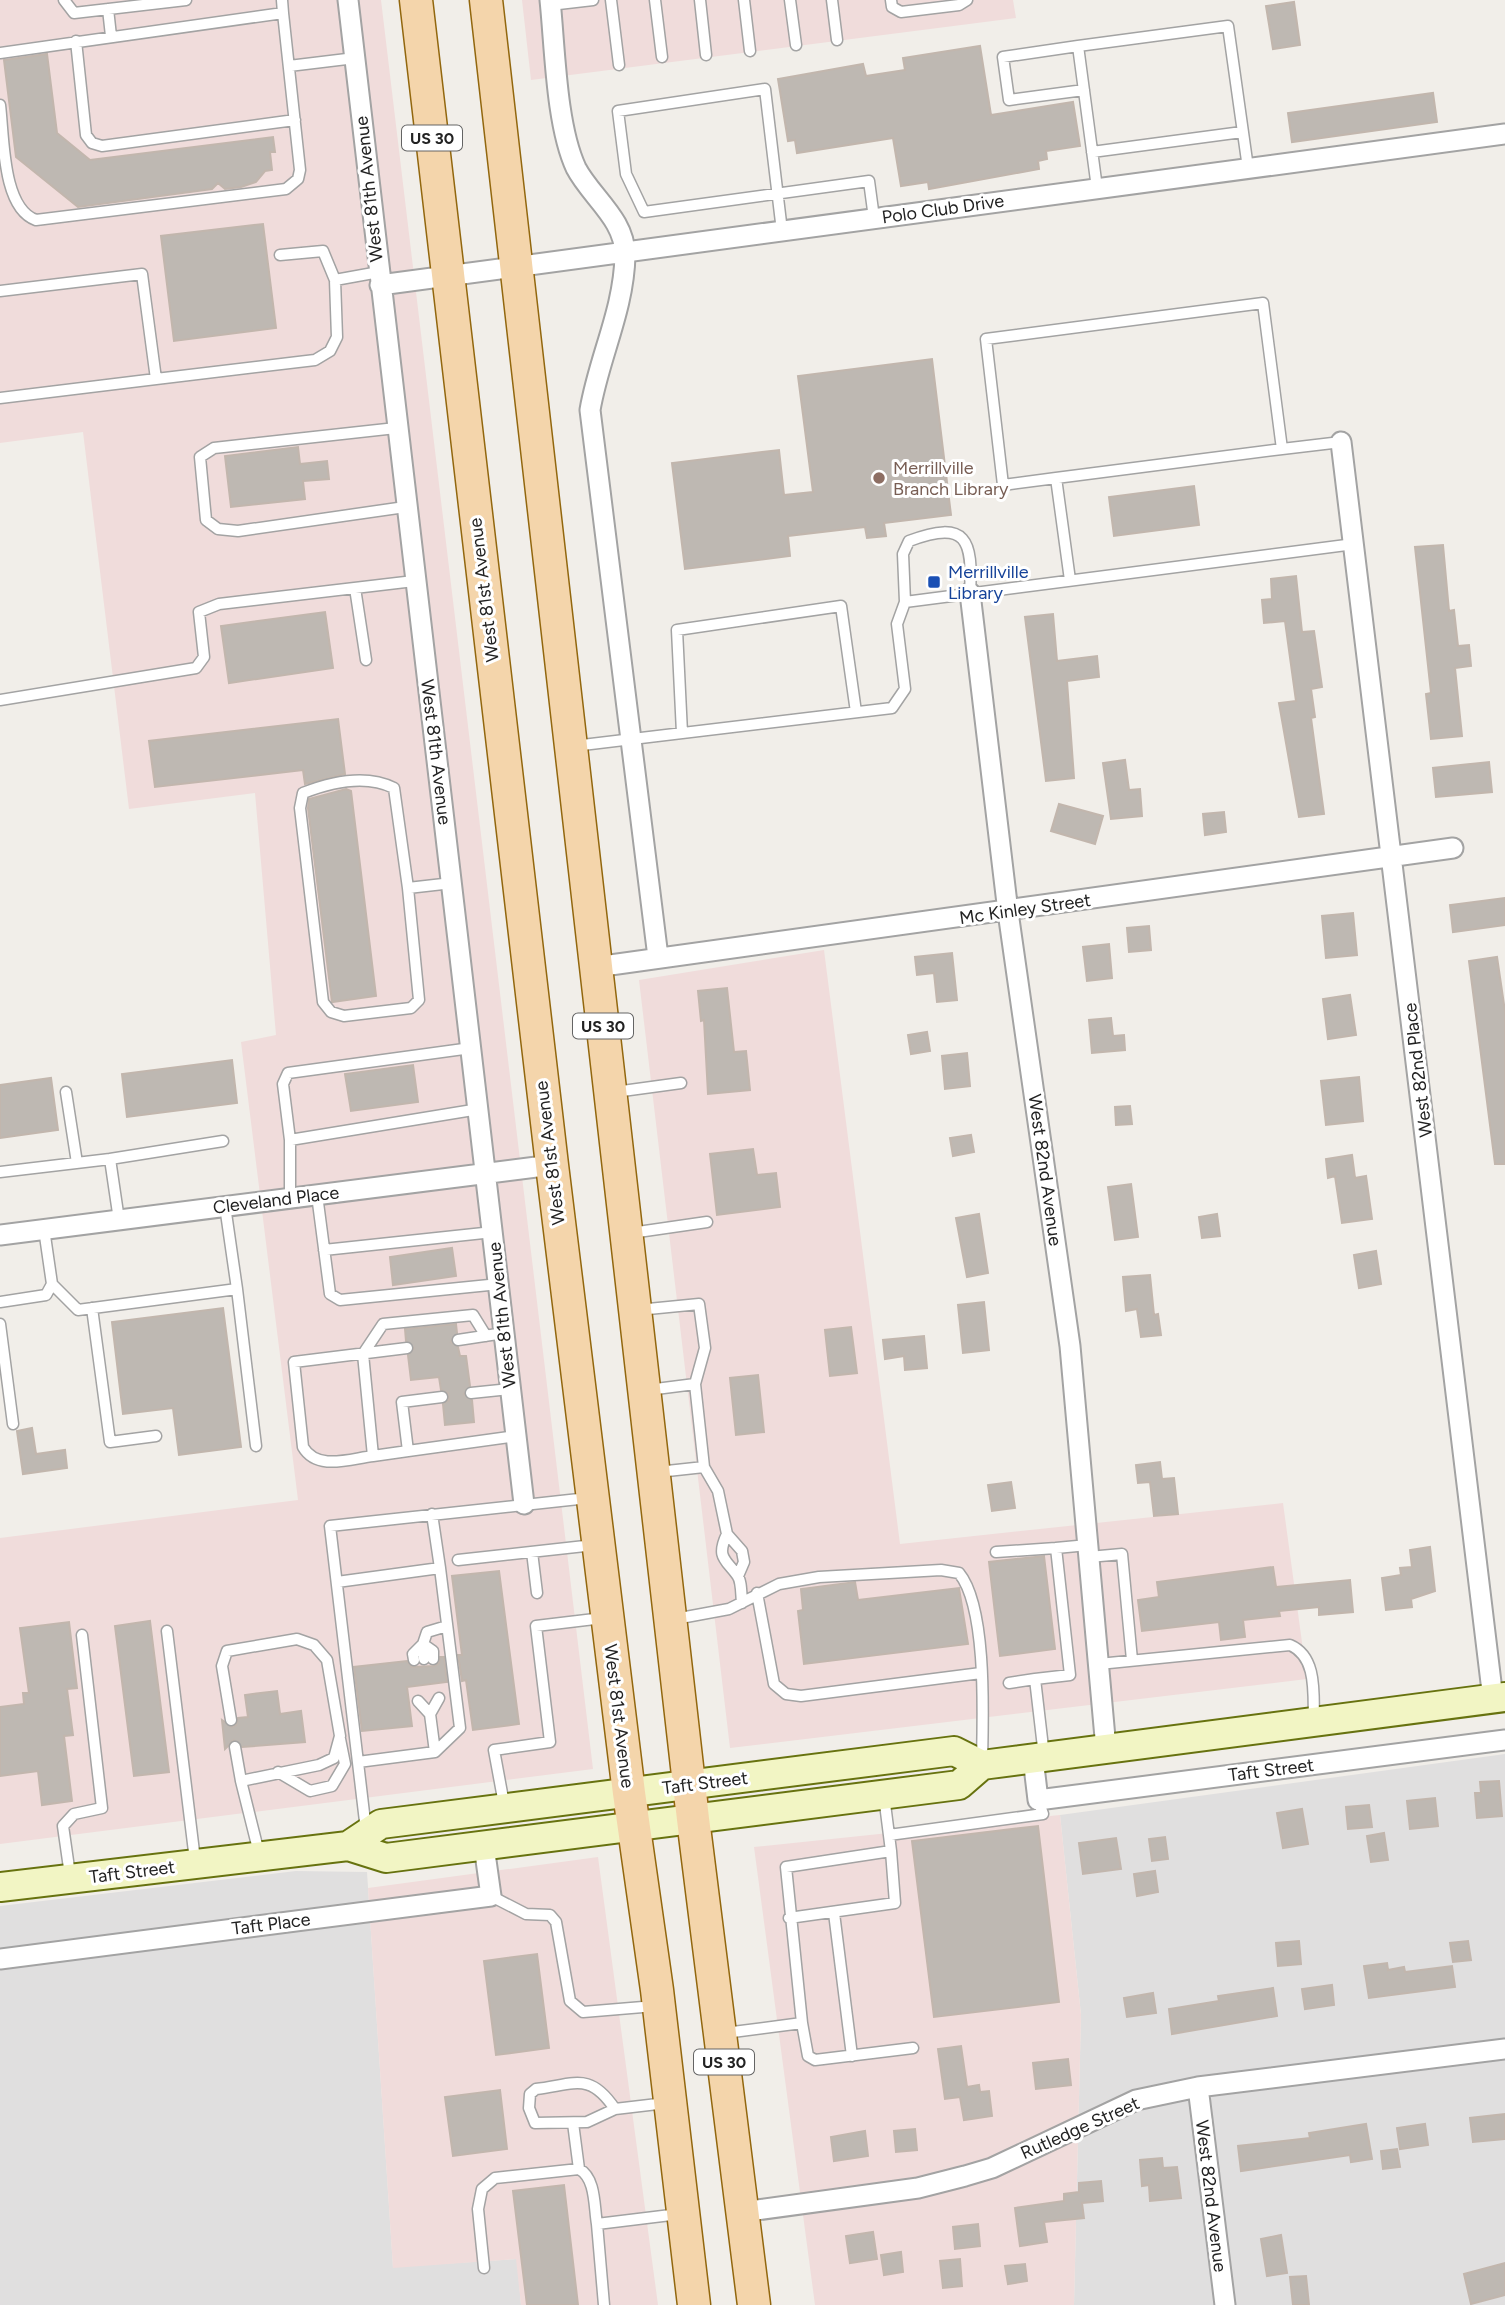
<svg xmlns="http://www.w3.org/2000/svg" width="1505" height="2305" font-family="Figtree,sans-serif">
	<rect width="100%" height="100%" fill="#f1eee9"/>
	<path fill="#e0dfdf" d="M1505,1754v551h-431l7,-290 -21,-200z
		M296,1871l71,1 26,395 124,-8 4,46h-521v-399z"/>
	<path fill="#f0dcdb" d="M0,0h381l212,1769 -593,75v-306l298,-38 -57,-458 35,-7 -21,-242 -126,16 -46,-377 -83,11z
		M522,0h491l3,18 -485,62z
		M824,950l76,594 383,-41 24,176 -577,69 -91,-768z
		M1060,1815l21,200 -7,290h-259l-61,-458z
		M598,1857l60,448h-137l-5,-46 -123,9 -25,-380z"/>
	<path fill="#beb8b2" stroke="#c2b6ad" stroke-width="2" d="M1294,2l6,43 -27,4 -7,-43z
		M980,46l11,69 82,-13 7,44 -34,5 1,8 -9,2 1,8 -110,20 -1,-7 -27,4 -8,-48 -96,15 -2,-13 -7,1 -10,-62 85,-15 3,12 39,-6 -2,-12z
		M47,54l10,79 33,27 183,-23 2,15h-5l2,18 -7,1 -9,11 -15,5 -16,2 -7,-6 -6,6 -134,18 -62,-50 -12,-97z
		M1433,93l4,29 -145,20 -4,-29z
		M263,224l13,104 -102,13 -13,-105z
		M932,359l19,156 -67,8 2,13 -19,2 -2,-11 -77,9 2,20 -105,13 -13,-106 107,-13 5,45 29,-3 -15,-116z
		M298,447l2,17 27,-3 2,18 -26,2 2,18 -74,8 -6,-51z
		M1194,486l5,39 -85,11 -5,-39z
		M1443,545l6,66 5,-1 4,36 11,-1 2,21 -16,2 7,68 -31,3 -5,-45 5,-1 -16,-146z
		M1296,576l6,56 12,-1 8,56 -11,2 4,28 -4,1 13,96 -25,3 -20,-114 17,-2 -11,-80 -21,2 -2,-23 10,-1 -1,-20z
		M325,612l8,56 -104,15 -8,-57z
		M1053,614l4,47 40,-5 2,21 -32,4 7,97 -28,3 -21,-164z
		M338,719l7,55 -40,10 -2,-14 -148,17 -6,-46z
		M1125,760l4,30 11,-1 2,27 -31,3 -8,-56z
		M1489,762l3,30 -56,5 -3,-29z
		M346,789l5,2 25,205 -44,6 -24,-194 1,-9z
		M1059,804l44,12 -8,28 -44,-13z
		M1224,812l2,20 -21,3 -2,-21z
		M1505,898v27l-52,7 -3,-27z
		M1353,913l4,42 -31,3 -4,-42z
		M1149,926l2,24 -22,2 -2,-24z
		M1109,944l3,34 -25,3 -4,-34z
		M952,953l5,47 -20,2 -3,-29 -17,2 -2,-18z
		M1497,957l8,54v153h-10l-26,-203z
		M727,988l7,64 12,-1 4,39 -42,4 -4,-74 -3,1 -3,-30z
		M1350,995l6,40 -28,4 -5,-40z
		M1111,1018l2,18 11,-1 1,15 -33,3 -3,-33z
		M927,1032l3,19 -19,3 -3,-19z
		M967,1053l3,33 -25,3 -3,-33z
		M232,1060l5,43 -110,14 -5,-43z
		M413,1065l5,37 -67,9 -6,-37z
		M1359,1077l4,44 -37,4 -5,-44z
		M51,1078l7,52 -58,8v-53z
		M1130,1106l2,18 -16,1 -1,-18z
		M971,1135l3,17 -21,4 -3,-18z
		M753,1149l4,26 19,-2 4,34 -63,8 -7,-61z
		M1352,1155l3,23 11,-2 6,43 -30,4 -7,-47 -7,2 -2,-19z
		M1131,1184l7,53 -23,3 -7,-53z
		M979,1214l9,59 -21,4 -11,-59z
		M1217,1214l3,22 -18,2 -3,-21z
		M452,1248l4,28 -63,9 -3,-28z
		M1376,1251l5,33 -22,4 -5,-33z
		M1150,1275l4,40 4,-1 3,21 -20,2 -4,-28 -11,2 -3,-34z
		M984,1302l5,48 -26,3 -5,-48z
		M223,1308l18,139 -62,8 -6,-47 -50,6 -11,-92z
		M456,1324l1,9 -6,9 7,5 2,9h6l4,30 -6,8 8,6 2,22 -29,3 -2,-21 6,-4 -1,-7 -7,-3 -2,-13 -28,3 -3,-25 6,-7 -8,-7 -1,-12z
		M851,1327l6,46 -27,3 -5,-46z
		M924,1336l3,32 -22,2 -1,-14 -19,3 -2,-19z
		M758,1375l6,57 -28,3 -6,-57z
		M32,1428l4,26 29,-4 2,18 -44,6 -6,-43z
		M1160,1462l2,17 12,-1 4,36 -24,2 -4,-34 -12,1 -2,-18z
		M1011,1482l4,26 -23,3 -4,-26z
		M1430,1547l5,44 -24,8 1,8 -26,3 -4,-32 19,-3 -1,-7 12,-1 -2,-17z
		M1044,1556l11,93 -55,7 -11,-94z
		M1273,1567l3,20 74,-7 3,32 -34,3v-8l-40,4 1,5 -37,4 2,17 -24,3 -2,-18 -77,9 -4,-31 21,-3 -2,-15z
		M499,1571l20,153 -46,6 -7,-50 -4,1 -4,-26h4l-10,-79z
		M855,1582l3,18 101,-12 9,56 -164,20 -6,-53 5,-1 -2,-21z
		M150,1621l19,151 -35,4 -19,-150z
		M69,1622l8,66 -10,1 6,46 -9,1 8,65 -30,4 -4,-34 -38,5v-69l24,-3 -1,-11h6l-9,-65z
		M440,1657h4l3,25 -40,5 5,39 -50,5 -8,-64 53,-6 5,6 22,-1 5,-3z
		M277,1691l3,23 21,-3 4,31 -63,5 -8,-7 -9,9 -3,-29 10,7 4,-2 2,-7 10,-1 -3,-22z
		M1499,1781l3,35 -25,2 -2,-25h6l-1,-11z
		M1435,1798l3,28 -28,3 -3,-28z
		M1369,1805l3,22 -24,2 -2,-22z
		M1302,1809l6,35 -25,4 -6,-35z
		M1038,1826l21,176 -125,15 -22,-176z
		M1384,1833l4,27 -17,2 -4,-26z
		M1165,1837l3,22 -16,2 -3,-22z
		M1116,1838l5,31 -38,5 -4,-31z
		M1155,1871l3,21 -21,4 -3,-22z
		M1299,1941l2,23 -23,2 -2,-23z
		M1468,1941l3,19 -18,2 -3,-19z
		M537,1954l12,94 -53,7 -12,-94z
		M1387,1963l1,7 16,-3 1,5 47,-6 3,21 -86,11 -5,-32z
		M1332,1985l2,20 -29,4 -3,-20z
		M1273,1988l4,28 -105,18 -3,-25 50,-8 -1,-5z
		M1153,1993l3,20 -29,4 -3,-19z
		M961,2046l6,41 12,-2 1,7 9,-1 3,25 -28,4 -4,-23 -15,2 -7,-50z
		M1068,2059l3,26 -35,4 -3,-26z
		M500,2090l7,59 -54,7 -8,-59z
		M1505,2114v25l-32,3 -3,-24z
		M1366,2124l6,35 -21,3 -1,-7 -109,16 -3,-25 72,-8 -1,-5z
		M1425,2124l3,21 -28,4 -3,-21z
		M915,2129l2,21 -21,2 -2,-21z
		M865,2131l3,25 -34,5 -3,-24z
		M1397,2149l3,18 -17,2 -2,-18z
		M1162,2158l1,10 14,-1 4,31 -31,3 -1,-16 -7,1 -2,-26z
		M1101,2181l2,20 -21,2 2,15 -40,4 3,20 -27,4 -5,-38 49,-7v-7l15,-2v-9z
		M564,2185l14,120h-51l-14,-114z
		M978,2224l2,22 -25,3 -2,-22z
		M873,2232l4,27 -27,4 -4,-27z
		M1281,2235l6,38 -20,3 -6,-37z
		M901,2252l2,20 -19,3 -3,-20z
		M960,2259l2,27 -19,2 -3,-27z
		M1505,2263v32l-34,9 -7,-30z
		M1025,2264l2,17 -19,3 -3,-18z
		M1306,2276l3,29h-16l-3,-28z"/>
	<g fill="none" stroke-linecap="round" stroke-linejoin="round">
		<g stroke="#a3a3a3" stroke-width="13">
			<path id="lane" d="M64,0l10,13 112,-13
				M282,0l1,13
				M611,0l8,65
				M655,0l7,57
				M700,0l6,55
				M744,0l6,51
				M790,0l6,45
				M832,0l5,40
				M891,0l1,7 9,5 58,-7 8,-5
				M550,5l43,-5
				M108,9l3,27
				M76,41l10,94 6,8 10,3 193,-26
				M1078,46l-75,11 6,43 75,-10
				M0,53l283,-40 17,157 -2,9 -12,10 -250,31c-34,-12 -32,-83 -36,-115
				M289,66l66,-8
				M1092,152l150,-20
				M1097,188l-19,-142 150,-20 20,142
				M782,231l-17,-142 -147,22 8,63 18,38 225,-31 5,37
				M280,255l43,-4 12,29
				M0,291l142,-17 14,105 159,-19 15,-9 7,-14 -2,-57 44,-8
				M0,398l156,-19
				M396,428l-182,20 -14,9 6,63 12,9 20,2 167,-24
				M1282,449l59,-7
				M1056,478l226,-29 -19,-146 -277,36 17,146 53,-7 14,102
				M355,588l11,72
				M905,602l-2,-48 6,-13c58,-22 64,-1 61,52
				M0,700l196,-32 8,-11 -5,-45 20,-8 195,-23
				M682,733l-5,-103 164,-24 15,106
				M574,746l318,-38 13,-19 -8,-65 8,-22 449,-58
				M408,888l11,112 -8,8 -67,8 -13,-4 -8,-10 -23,-194 3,-15c28,-11 63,-19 91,-5l14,100 44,-5
				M66,1092l11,71
				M615,1092l66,-9
				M290,1140l189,-31
				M0,1172l110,-13
				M317,1195l13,99 10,6 159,-16
				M290,1198v-58l-7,-56 5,-11 183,-25
				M119,1220l-9,-61 113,-18
				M631,1233l76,-11
				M324,1250l169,-18
				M52,1284l26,26 159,-21 -12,-83
				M237,1289l19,157
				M0,1302l46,-7 6,-11 -8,-55
				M92,1308l18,134 46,-6
				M638,1310l61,-6 6,44 -10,36
				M0,1324l13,100
				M458,1340l46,-7
				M648,1390l47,-6 9,83 -46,5
				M471,1393l39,-4
				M442,1397l-40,5 6,49 -35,5 -10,-102 20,-30 90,-9 13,21
				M408,1451l108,-15
				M373,1456c-24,3 -56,15 -70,-9l-9,-85 113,-14
				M704,1467l14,24 9,43 15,17 2,11 -6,14
				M432,1514l8,54
				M727,1534c-11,23 -2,25 10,41 5,6 4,20 5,28
				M532,1552l5,41
				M996,1552l60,-4
				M1089,1557l33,-3 10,106
				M458,1560l136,-15
				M337,1582l103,-14 20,160 -25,24 -77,10
				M757,1593l17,91 12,10 15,2 180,-23
				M675,1619l54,-10 50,-25 40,-7 122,-7 18,3c28,34 24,142 23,188
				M167,1631l28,229
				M423,1644l10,7v8
				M423,1644l1,15
				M414,1660l-1,-6 10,-10 4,-12 20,-6
				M1099,1664l191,-19c28,12 23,50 24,76
				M1009,1683l26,-4
				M418,1701l12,13 5,38
				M430,1714l9,-16
				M231,1720l-9,-54 5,-15 70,-12 17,6 13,15 13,76 -6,22 -15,7 -78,16 18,72
				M235,1747l6,34
				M1044,1756l-9,-77 35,-4 -14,-127 32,-3
				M278,1772l32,19 22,-5 13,-22 -5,-25
				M504,1804l-10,-54 56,-8 -14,-116 67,-8
				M366,1830l-36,-304 258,-28
				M889,1835l154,-21 -5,-14
				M70,1875l-7,-49 11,-12 28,-6 -20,-173
				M491,1896l35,18 24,1 6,7 14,79 13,11 72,-6
				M834,1913l18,143
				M789,1918l106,-15 -4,-52
				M802,2023l6,33 7,4 98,-12
				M725,2033l77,-10 -16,-156 105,-16 -7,-55
				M615,2109c-25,-37 -39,-25 -79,-20l-6,5 -1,14 6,15 52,-1 28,-13 51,-6
				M573,2123l6,46
				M597,2224l7,81
				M484,2268l-6,-59 4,-20 13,-11 84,-9c17,9 15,38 18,55l82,-10"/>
		</g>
		<g stroke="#a3a3a3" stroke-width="23">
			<path id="street" d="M348,0l176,1504
				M550,0c5,48 6,125 26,168 15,29 49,51 49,87 -1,55 -26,102 -35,155l68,547
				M380,285l1125,-151
				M1341,442l152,1257
				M970,593l38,319 62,434 36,403
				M596,967l857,-119
				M0,1235l552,-70
				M1033,1758l5,42 467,-60
				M0,1959l491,-63 -7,-50
				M1198,2087l27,218
				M742,2212l176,-24 47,-12 27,-8 144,-68 62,-13 307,-38"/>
		</g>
		<g stroke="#67720f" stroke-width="32">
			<path id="secondary" d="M348,1846l33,-22 573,-73 28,14 523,-68
				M0,1887l348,-41 38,12 573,-73 23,-20"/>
		</g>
		<g stroke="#92670e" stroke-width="35">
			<path id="primary" d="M416,0l136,1165 77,628 28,197 37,315
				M486,0l207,1819 61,486"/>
		</g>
		<use href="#lane" stroke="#fff" stroke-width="10"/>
		<use href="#street" stroke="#fff" stroke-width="19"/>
		<use href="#secondary" stroke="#f2f5c4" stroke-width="28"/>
		<use href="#primary" stroke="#f4d5ab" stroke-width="32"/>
	</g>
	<circle fill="#8d6e63" stroke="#fff" stroke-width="2.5" cx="879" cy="478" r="7"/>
	<rect fill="#1a4fb4" stroke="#fff" stroke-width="2.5" x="927" y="575" width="14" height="14" rx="3.5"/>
	<g text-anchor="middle" stroke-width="6" stroke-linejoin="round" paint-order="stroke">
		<g fill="#fff" stroke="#646464" stroke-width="2">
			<rect x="402" y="125.5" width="60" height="25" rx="5"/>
			<rect x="573" y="1013.5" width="60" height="25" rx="5"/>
			<rect x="694" y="2049.5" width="60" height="25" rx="5"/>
		</g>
		<g font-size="16" font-weight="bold" fill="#222">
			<text x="432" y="144">US 30</text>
			<text x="603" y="1032">US 30</text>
			<text x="724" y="2068">US 30</text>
		</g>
		<g font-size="18" fill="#222" stroke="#fff">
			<text transform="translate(369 189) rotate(-96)" y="6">West 81th Avenue</text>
			<text transform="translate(943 209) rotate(-8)" y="6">Polo Club Drive</text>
			<text transform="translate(484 590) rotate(-97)" y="6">West 81st Avenue</text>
			<text transform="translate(436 752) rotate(83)" y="6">West 81th Avenue</text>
			<text transform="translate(1025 909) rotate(-8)" y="6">Mc Kinley Street</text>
			<text transform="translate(1418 1070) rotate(-97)" y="6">West 82nd Place</text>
			<text transform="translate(550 1153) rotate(-97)" y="6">West 81st Avenue</text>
			<text transform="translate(1045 1170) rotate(82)" y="6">West 82nd Avenue</text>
			<text transform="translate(276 1200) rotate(-7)" y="6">Cleveland Place</text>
			<text transform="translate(502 1315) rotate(-96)" y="6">West 81th Avenue</text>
			<text transform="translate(619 1716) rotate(83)" y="6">West 81st Avenue</text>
			<text transform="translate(1271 1770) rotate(-7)" y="6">Taft Street</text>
			<text transform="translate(705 1783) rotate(-7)" y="6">Taft Street</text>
			<text transform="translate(132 1872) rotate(-7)" y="6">Taft Street</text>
			<text transform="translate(271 1924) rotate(-7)" y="6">Taft Place</text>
			<text transform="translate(1080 2128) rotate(-24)" y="6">Rutledge Street</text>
			<text transform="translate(1211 2196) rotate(83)" y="6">West 82nd Avenue</text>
		</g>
		<g font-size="18" fill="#785e54" stroke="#fff" text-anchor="start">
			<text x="893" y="474">Merrillville<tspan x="893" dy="21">Branch Library</tspan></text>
		</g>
		<g font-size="18" fill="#164399" stroke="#fff" text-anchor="start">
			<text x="948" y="578">Merrillville<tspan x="948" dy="21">Library</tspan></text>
		</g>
	</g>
</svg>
